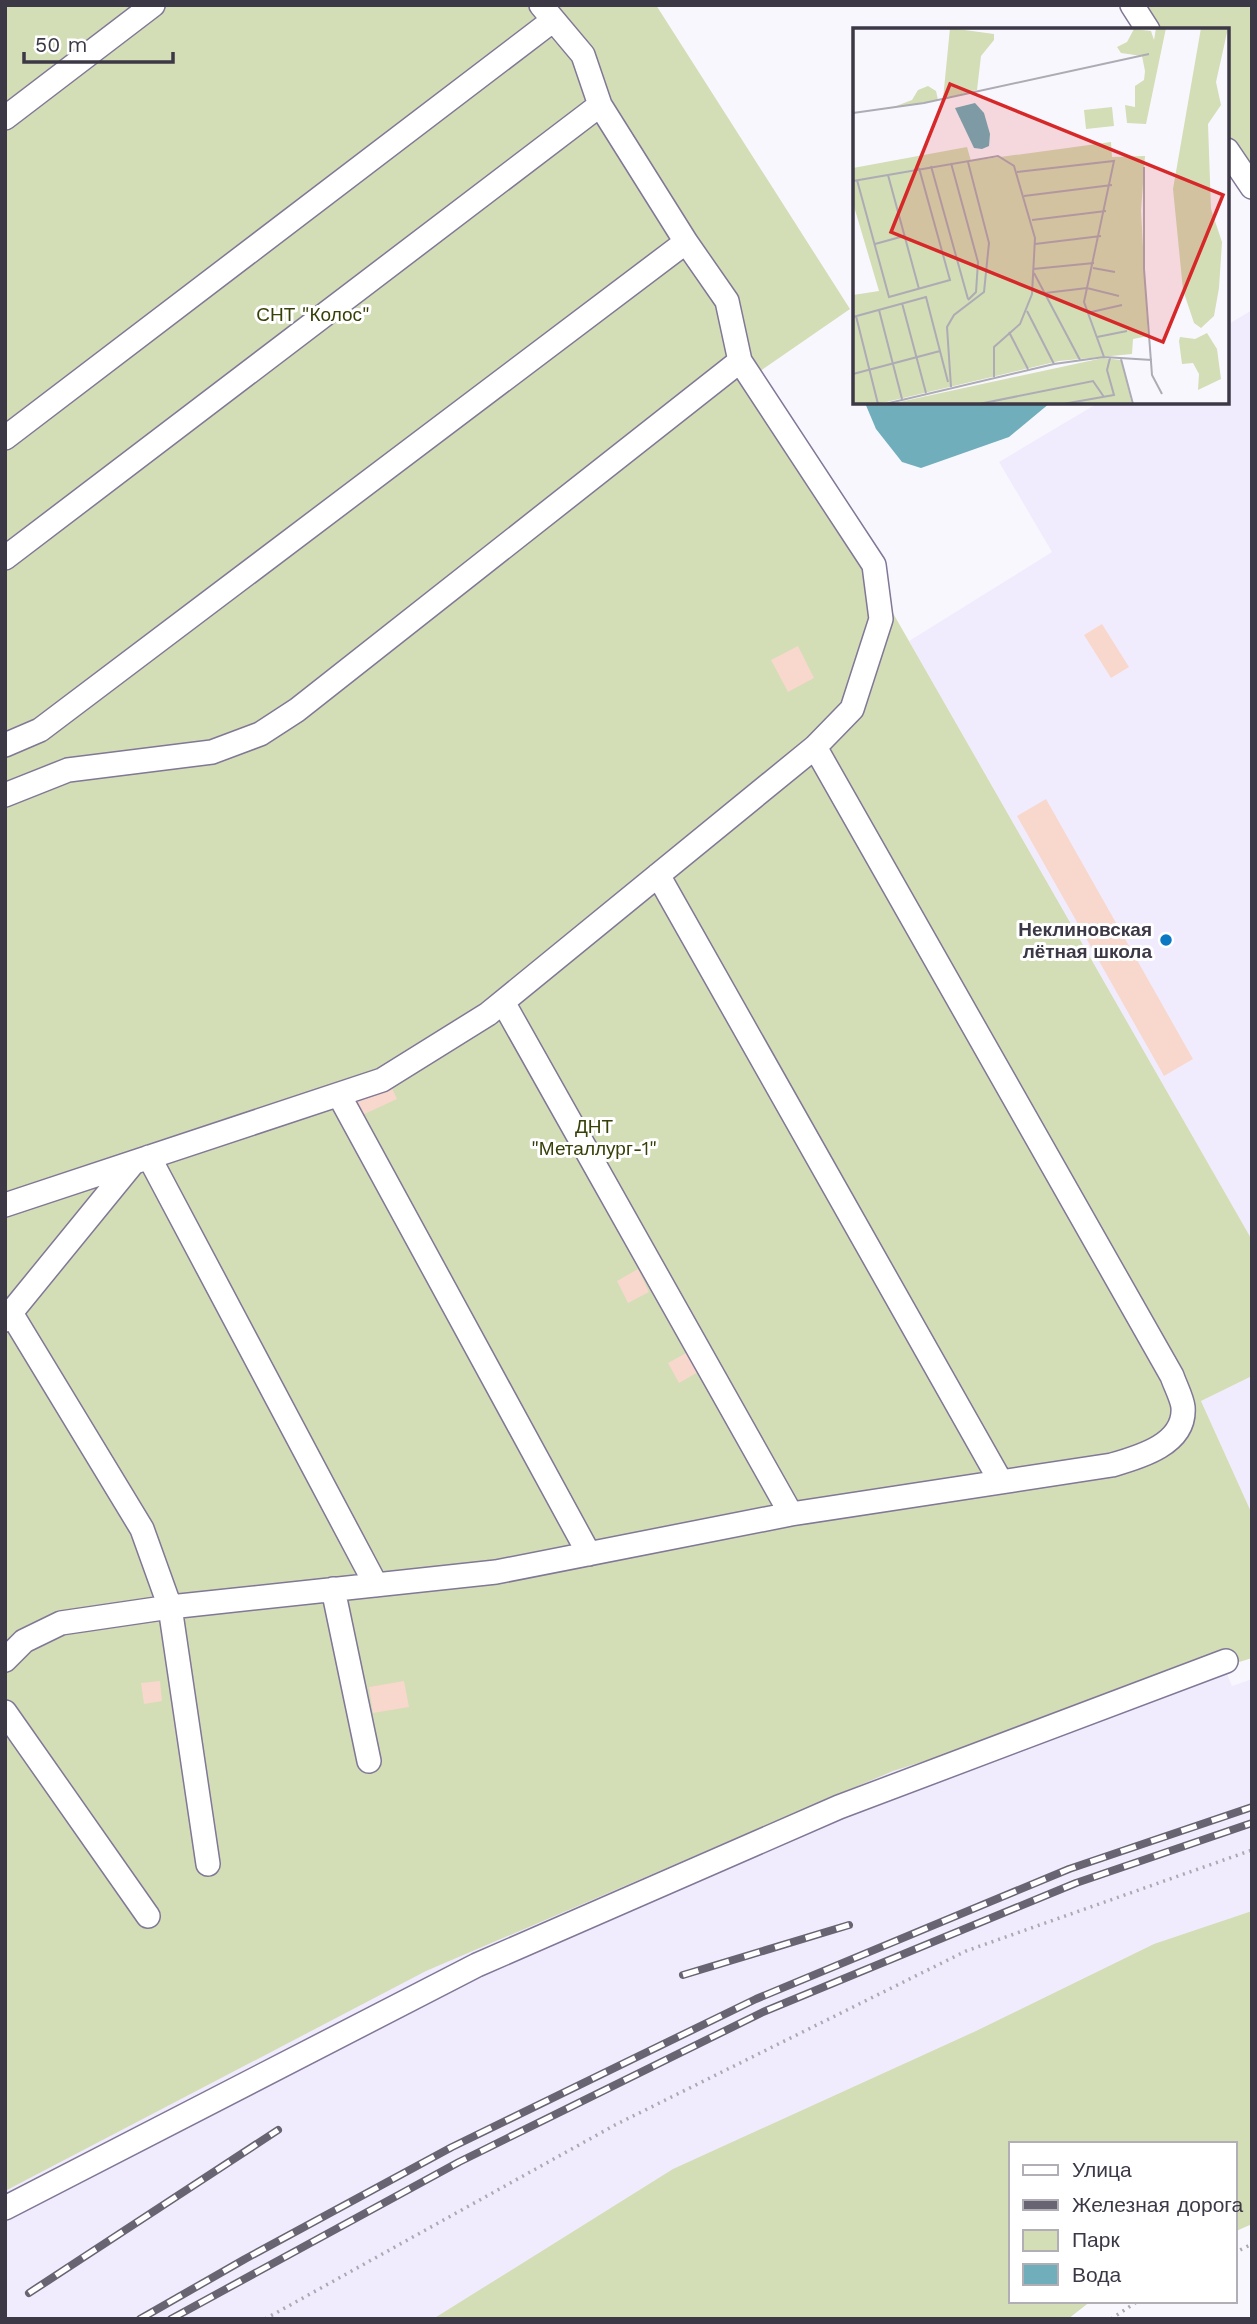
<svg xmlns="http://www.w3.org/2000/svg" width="1257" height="2324" font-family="'Work Sans',sans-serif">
	<rect width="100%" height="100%" fill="#f9f7fe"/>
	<path fill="#f1ecfd" d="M1252,310v930l-343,-599 143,-89 -53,-90 99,-59 129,-1v-77z
		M1252,1376v138l-51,-113z
		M1194,1592l38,94 20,-7v521l-18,-56h-224v157l-9,18h-996v-255z"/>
	<path fill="#d3ddb6" d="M5,5h651l194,304 -94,65 496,866v136l-51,25 51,113v144l-359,113 -467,200 -421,220z
		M1135,5h117v187l-25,-38v-124h-81z
		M1252,1911v313l-18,8v-88h-224v157h81l-23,18h-635l240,-150 303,-138 178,-87z"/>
	<path fill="#6faeba" d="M865,403h185l-41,34 -88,31 -19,-6 -26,-33z"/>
	<path fill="#f8d8cc" d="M1102,624l27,43 -18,11 -27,-43z
		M798,646l16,32 -26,14 -17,-32z
		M1046,799l147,260 -29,17 -147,-260z
		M389,1082l8,17 -37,17 -8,-17z
		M638,1269l11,23 -21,11 -11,-22z
		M688,1352l12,19 -21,12 -11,-20z
		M160,1681l2,20 -18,3 -3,-21z
		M404,1681l5,26 -36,6 -4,-26z"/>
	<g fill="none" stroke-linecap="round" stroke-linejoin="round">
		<g stroke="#817796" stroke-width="26">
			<path id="minor" d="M1132,5l16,25
				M5,118l148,-113
				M1227,150l25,37
				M5,438l547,-417
				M5,558l595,-453
				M5,745l35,-15 646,-488
				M5,795l63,-25 144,-18 48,-18 37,-24 443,-349
				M658,875l343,607
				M503,1002l288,512
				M339,1095l250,459
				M149,1157l227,428
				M5,1205l377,-125 106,-66 327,-267 37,-38 29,-90 -7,-54 -134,-204 -13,-60 -41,-59 -86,-137 -17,-50 -42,-50
				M11,1313l131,216 28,78 38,257
				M5,1320l128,-157
				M333,1589l36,172
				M5,1660l19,-19 37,-18 109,-16 326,-35 295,-58 321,-49c28,-8 74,-21 71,-58 -1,-9 -8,-22 -11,-31l-357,-629
				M5,1712l143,204
				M5,2208l472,-243 362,-158 387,-146"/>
		</g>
		<path stroke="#aca9b3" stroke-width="3.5" stroke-dasharray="2 5" stroke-linecap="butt" d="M1234,2253l18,-9
			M265,2319l350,-194 351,-174 286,-101
			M1111,2319l27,-18"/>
		<use href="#minor" stroke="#fff" stroke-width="23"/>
		<g stroke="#686471" stroke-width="8">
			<path id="rail" d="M683,1975l166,-50
				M29,2293l249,-163
				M140,2319l105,-60 207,-112 304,-148 313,-130 183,-62
				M171,2319l288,-157 304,-150 313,-129 176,-60"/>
		</g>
		<use href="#rail" stroke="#fff" stroke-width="5" stroke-dasharray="16" stroke-linecap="butt"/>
	</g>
	<circle fill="#0a78c2" stroke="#fff" stroke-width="2.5" cx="1166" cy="940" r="7"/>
	<g text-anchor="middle" stroke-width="6" stroke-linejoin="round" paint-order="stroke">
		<g font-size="19" fill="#364007" stroke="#fff">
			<text x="313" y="321">СНТ "Колос"</text>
			<text x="594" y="1133">ДНТ<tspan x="594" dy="22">"Металлург-1"</tspan></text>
		</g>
		<g font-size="19" font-weight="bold" fill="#3c3846" stroke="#fff" text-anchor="end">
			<text x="1152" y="936">Неклиновская<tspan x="1152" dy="22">лётная школа</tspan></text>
		</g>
	</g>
	<g transform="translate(853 28)">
		<rect width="376" height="376" fill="#f9f7fe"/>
		<path d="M97,0l44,6v6l-13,16 -4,34 -34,9zM303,0h10l-20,96 -19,-1 -2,-18 10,2v-21l9,-6 1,-9 -3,-15 -21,-3 -4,-6 10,-5 7,-13 17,2 3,9zM348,0h27l-12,54 5,23 -13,19 3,85 11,33 -3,46 -5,28 -13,12 -7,-5 -11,-33 -10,-101zM75,58l8,5 2,9 -47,8 21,-8 6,-10zM259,79l2,19 -28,3 -2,-19zM258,114l1,15 33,-1 -4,55 7,125 -15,3 -1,15 -73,7 -181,43h-25v-109l26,-4 -26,-88v-35l114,-21 4,14zM354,305l10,16 4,30 -23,11 1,-16 -6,-11 -11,1 -3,-23 1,-4 15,2zM250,330l18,2 11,44h-242z" fill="#d3ddb6"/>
		<path d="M122,75l9,10 6,21 -1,12 -7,3 -8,-1 -19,-40z" fill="#6faeba"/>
		<path fill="none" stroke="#adabb4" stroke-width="2" d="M0,85l71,-10 225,-49M98,135l27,99 -2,30 -8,8M78,138l37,133M291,139v102l8,106 10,19M164,144l97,-11 -30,141 20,55M35,147l31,114M4,152l32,117 61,-17 -31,-112M0,153l145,-25 16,10 21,72 -3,56 -12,30 -26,23v30M171,168l88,-11M179,192l74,-9M22,216l29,-8M182,216l66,-8M240,240l22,4M180,241l61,-6M181,245l46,87M192,265l42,-5 32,8M49,275l24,90M26,282l23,89M174,283l27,53M234,285l35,-8M3,288l22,88M0,289l73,-20 22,85M156,304l19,37M244,309l30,-6M268,331l12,45M0,346l87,-23M98,359l-4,-60 7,-12 30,-23 5,-49 -21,-81M32,376l169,-40 50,-7 48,3M126,376l114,-23 11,16M210,376l51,-9 -7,-25 3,-12"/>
		<path fill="#d62828" fill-opacity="0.15" stroke="#d62828" stroke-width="3.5" d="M97,56l273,111 -60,147 -272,-110z"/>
		<rect width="376" height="376" fill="none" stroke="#3c3846" stroke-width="3.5"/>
	</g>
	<rect width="1257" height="2324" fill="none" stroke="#3c3846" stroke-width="14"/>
	<rect x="1009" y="2142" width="228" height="161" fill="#ffffff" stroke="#b1afb5" stroke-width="2"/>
	<rect x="1023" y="2165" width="35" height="10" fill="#ffffff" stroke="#b1afb5" stroke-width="2"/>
	<text x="1072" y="2177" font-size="21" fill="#3c3846">Улица</text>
	<rect x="1023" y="2200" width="35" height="10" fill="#686471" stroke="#b1afb5" stroke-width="2"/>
	<text x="1072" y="2212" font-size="21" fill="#3c3846">Железная дорога</text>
	<rect x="1023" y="2230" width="35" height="21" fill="#d3ddb6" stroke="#b1afb5" stroke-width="2"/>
	<text x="1072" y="2247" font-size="21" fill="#3c3846">Парк</text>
	<rect x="1023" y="2264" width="35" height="21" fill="#6faeba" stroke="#b1afb5" stroke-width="2"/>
	<text x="1072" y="2282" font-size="21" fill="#3c3846">Вода</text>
	<path d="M24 52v10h149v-10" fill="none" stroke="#3c3846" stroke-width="3.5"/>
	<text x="35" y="52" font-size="21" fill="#3c3846" stroke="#ffffff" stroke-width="5" paint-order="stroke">50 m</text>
</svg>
